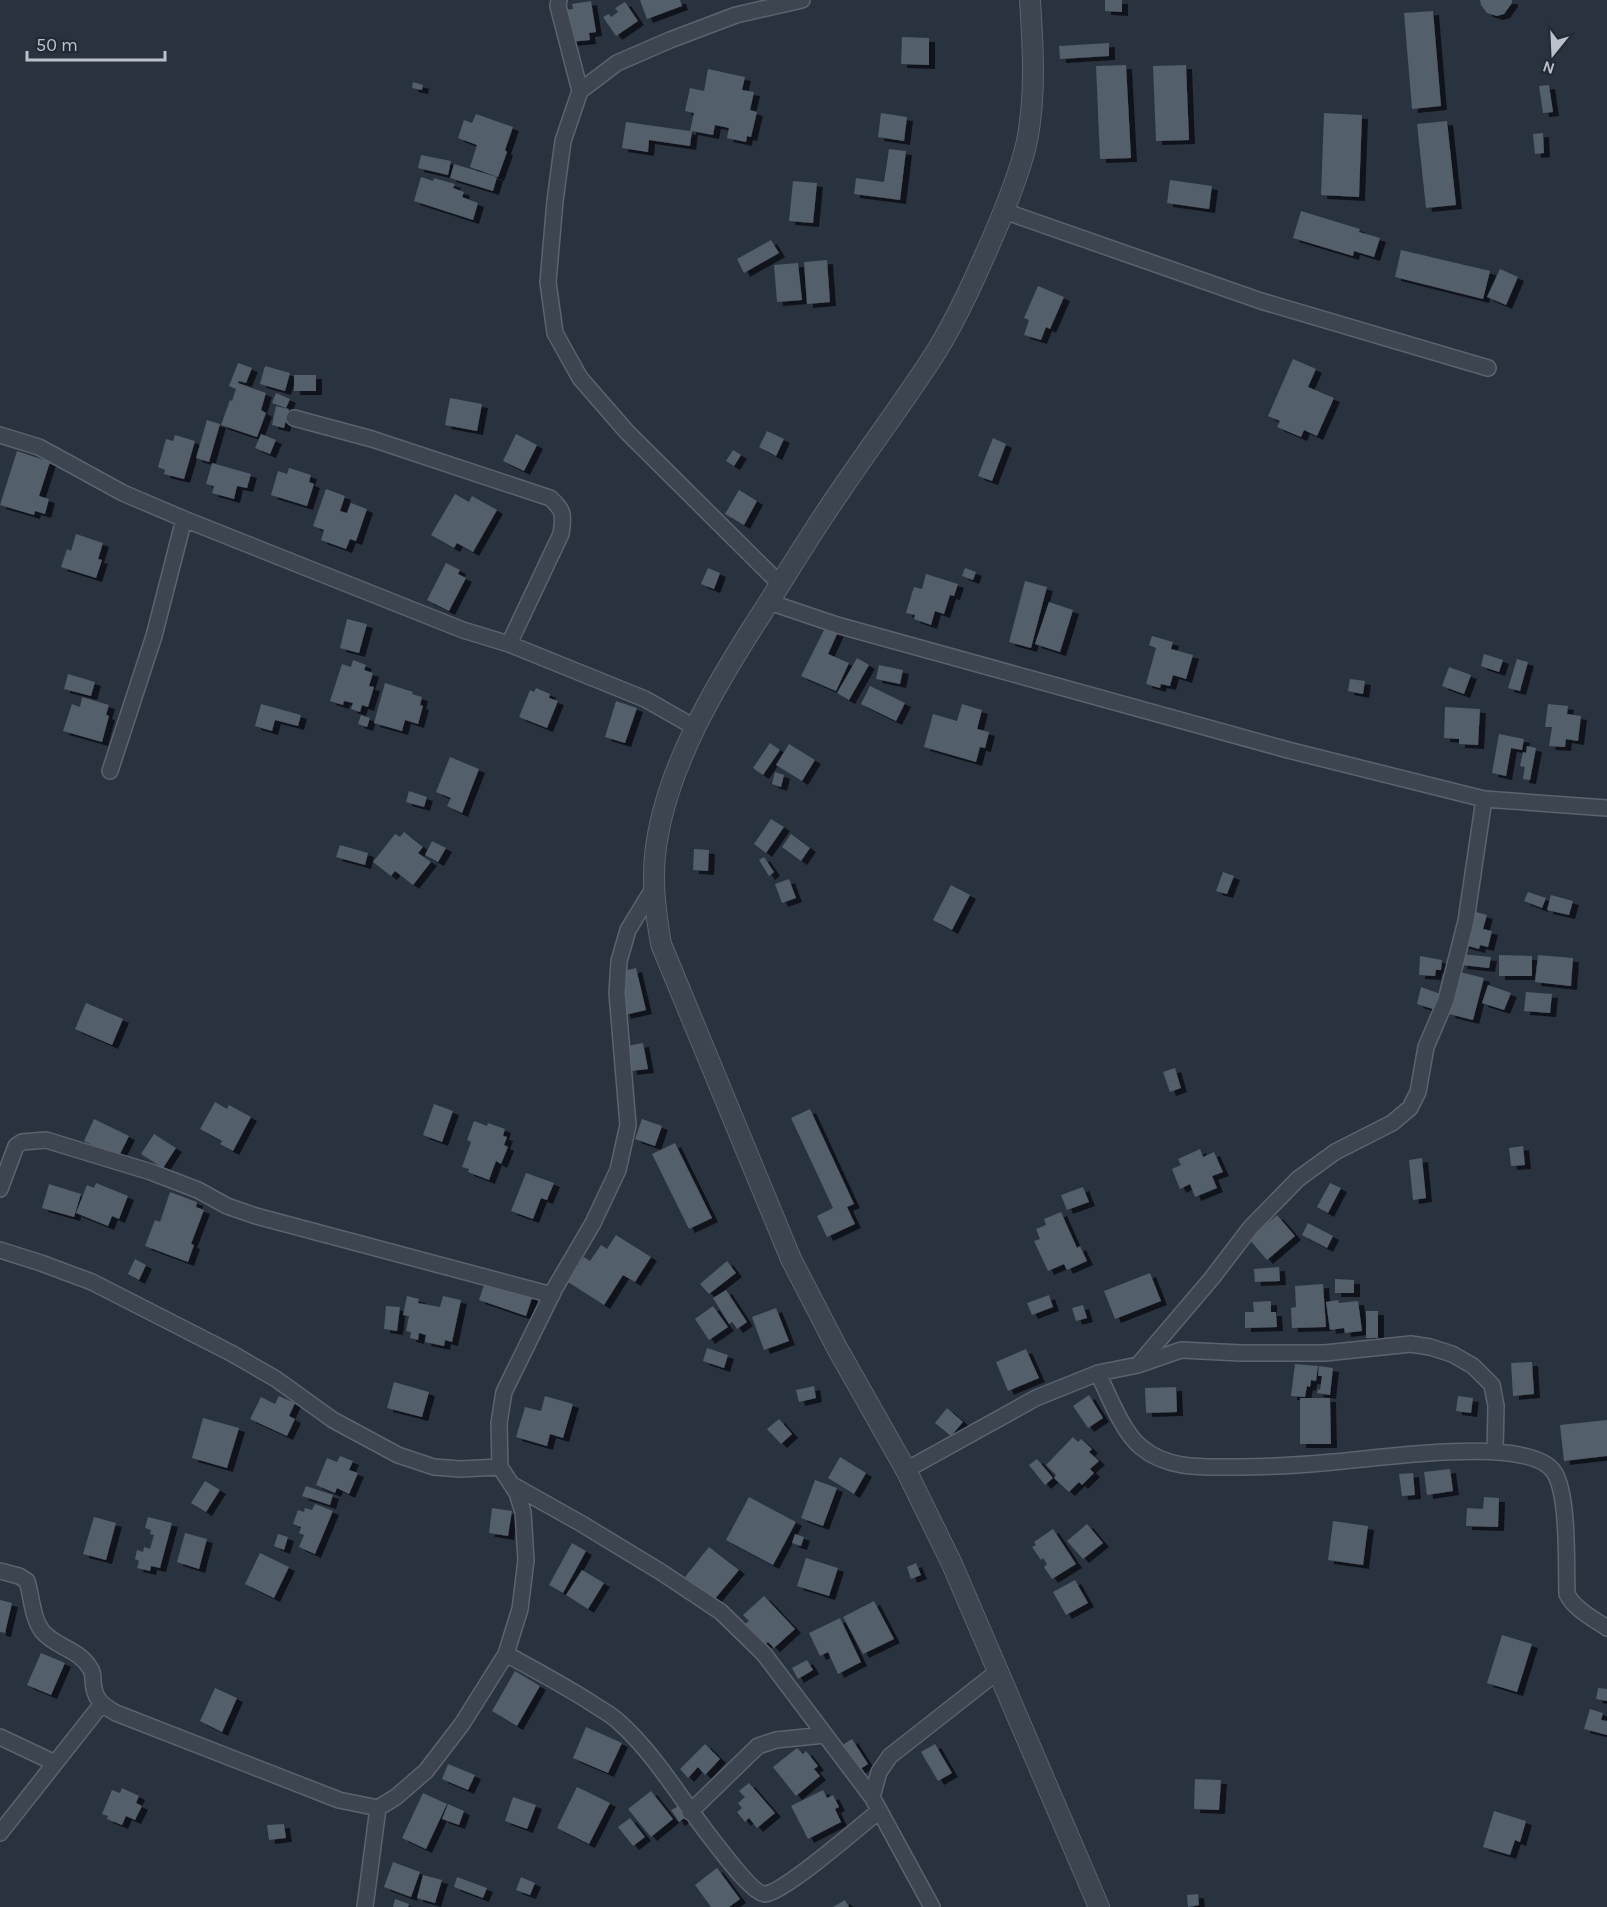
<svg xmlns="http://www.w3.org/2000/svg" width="1607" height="1907" font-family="Karla,sans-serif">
	<defs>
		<filter id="shadow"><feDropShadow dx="6" dy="4" stdDeviation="0" flood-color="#0009"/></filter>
	</defs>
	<rect width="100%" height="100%" fill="#293340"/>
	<path fill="#525e6b" filter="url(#shadow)" d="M640,0h40l2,6 -35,13z
		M1105,0h17v12l-17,-1z
		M1480,0h32v3l-8,11 -7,2 -10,-3 -6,-8z
		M591,1l5,31 -7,1 1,7 -20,2 -5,-32 8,-1 -1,-5z
		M625,2l13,19 -22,15 -13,-19 6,-3 2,3 7,-5 -3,-4z
		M1433,11l8,95 -29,3 -8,-96z
		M902,37l27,1v27l-28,-1z
		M1109,43v13l-49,3 -1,-13z
		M1126,65l5,93 -31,1 -4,-93z
		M1186,65l3,75 -33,1 -3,-75z
		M708,69l37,8 -3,13 12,2 -4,18 7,2 -6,25 -4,-1 -1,6 -19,-4 2,-10 -14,-3 -2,10 -21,-4 -2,15 -41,-6 -1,12 -26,-4 4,-26 64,9 4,-18 -9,-2 5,-23 14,3z
		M413,82l10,3 -1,5 -10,-2z
		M1549,85l4,27 -10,1 -4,-27z
		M881,113l26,4 -3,24 -26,-4z
		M1324,113l38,2 -3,82 -38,-2z
		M476,114l37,13 -8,23 2,2 -9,25 -28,-10 7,-22 -19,-7 6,-18 8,3z
		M1447,121l9,84 -30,3 -9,-84z
		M1543,133l1,20 -9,1 -2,-20z
		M889,149l17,2 -6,49 -46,-6 2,-16 28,4z
		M421,155l30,6 -3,14 -30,-7z
		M454,164l43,13 -4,14 -43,-13z
		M421,177l12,4 1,-3 21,6 -2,4 11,4 -2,5 16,6 -5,17 -59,-19z
		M1170,180l42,6 -3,23 -42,-6z
		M793,181l24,2 -4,40 -24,-2z
		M1301,211l59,18 -1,3 21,6 -6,19 -20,-6 -1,5 -60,-18z
		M771,240l8,13 -35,20 -7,-14z
		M1401,250l89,21 -7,28 -88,-22z
		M827,260l3,42 -23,2 -3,-42z
		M798,263l4,37 -25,2 -3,-37z
		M1500,269l18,8 -12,28 -19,-8z
		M1038,286l26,11 -14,32 -4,-2 -5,13 -17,-5 5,-15 -5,-2z
		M1293,359l23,10 -8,18 26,11 -17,38 -13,-6 -3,7 -24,-10 3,-6 -12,-5z
		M238,363l14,5 -6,15 -7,-2 -1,2 28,10 -5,17 5,3 -9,24 -36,-12 9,-25 2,1 4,-12 -7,-3z
		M265,366l25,7 -5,18 -25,-7z
		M294,375h22v16h-22z
		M276,393l14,6 -4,9 -14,-5z
		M450,398l32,6 -5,27 -32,-6z
		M276,406l13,3 -5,19 -12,-3z
		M207,420l13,4 -11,38 -13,-4z
		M767,431l17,8 -8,17 -17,-9z
		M261,434l15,6 -6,14 -15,-6z
		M516,434l21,11 -13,26 -21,-10z
		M175,435l20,6 -11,38 -20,-5 1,-4 -7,-3 8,-28 7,2z
		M993,438l13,6 -14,37 -14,-5z
		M733,450l8,5 -7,11 -8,-5z
		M17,451l33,11 -11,34 10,3 -4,15 -10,-3 -1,4 -34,-10z
		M212,463l39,11 -4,14 -10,-2 -3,13 -22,-6 2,-7 -8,-2z
		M289,468l22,7 -2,7 5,2 -7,22 -36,-11 7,-24 9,3z
		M326,489l19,7 -5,15 7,2 4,-10 16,6 -11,32 -6,-2 -4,10 -25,-9 3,-10 -11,-4z
		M739,490l18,11 -13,24 -19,-11z
		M455,494l14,8 3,-6 25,14 -24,42 -16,-9 -3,5 -23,-13z
		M76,534l27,9 -5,16 4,1 -6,18 -35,-11 6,-18 4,2z
		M446,563l14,7 -2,4 8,4 -17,33 -22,-11z
		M708,568l12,5 -6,16 -13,-5z
		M965,568l11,4 -3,8 -11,-4z
		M926,574l32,10 -4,12 -4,-1 -6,19 -9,-3 -4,14 -17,-6 1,-4 -9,-2 8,-26 8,2z
		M1025,581l22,6 -16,61 -22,-6z
		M1049,602l24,8 -13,42 -25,-8z
		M347,619l20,5 -8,29 -19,-5z
		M826,626l12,6 -10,22 21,9 -13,28 -35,-15z
		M1152,636l21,6 -2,7 22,6 -7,24 -13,-4 -3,11 -9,-2 -1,4 -14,-4 10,-36 -7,-3z
		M1484,654l19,6 -4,12 -18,-6z
		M857,658l12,7 -20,35 -12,-7z
		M1517,659l11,3 -8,29 -12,-3z
		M353,660l13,5 -2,5 9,3 -4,13 5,1 -6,20 -6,-2 -2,7 -9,-3 2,-6 -9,-2 -1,4 -13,-4 12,-37 9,3z
		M879,665l24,5 -3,14 -24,-5z
		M1449,667l22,8 -7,19 -22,-8z
		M68,674l27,8 -4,14 -27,-7z
		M1350,679l15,2 -2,13 -15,-3z
		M385,683l28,9 -1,2 10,3 -2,8 3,1 -5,18 -13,-4 -3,11 -28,-8z
		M870,686l35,17 -9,18 -35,-17z
		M536,688l14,6 -1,4 9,3 -11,27 -28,-11 11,-27 4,2z
		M82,697l27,8 -3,10 3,1 -7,26 -39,-11 9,-27 8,3z
		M616,701l21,7 -12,35 -20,-6z
		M261,704l40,11 -3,11 -23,-6 -3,11 -17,-5z
		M962,704l20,6 -5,19 12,3 -4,16 -5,-1 -4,15 -52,-15 9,-33 24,7z
		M1548,704l20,2 -1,8 14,2 -3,25 -12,-2 -1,8 -16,-1 3,-19h-7z
		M1445,707l35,2 -2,36 -19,-1v-5l-15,-1z
		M361,715l9,3 -3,9 -9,-3z
		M1499,734l25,5 -2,11 -11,-2 -5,28 -14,-3z
		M770,743l10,7 -17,25 -10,-7z
		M789,744l26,16 -13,21 -26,-16z
		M1527,746l9,2 -6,32 -7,-1 2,-12 -5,-1 3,-14 3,1z
		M450,757l29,12 -17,44 -15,-7 4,-8 -15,-6z
		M775,772l9,3 -3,12 -9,-3z
		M409,791l18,6 -3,10 -18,-5z
		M771,819l13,8 -18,26 -12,-9z
		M404,832l19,15 -5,6 13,9 -18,23 -18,-14 -4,5 -18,-14 22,-28 5,3z
		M791,834l19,14 -9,13 -19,-14z
		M432,841l14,7 -8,14 -13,-7z
		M340,845l28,8 -3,12 -29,-8z
		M694,849l15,1 -1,21 -15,-1z
		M764,857l10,15 -5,4 -10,-16z
		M1223,872l11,4 -7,18 -11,-3z
		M789,879l7,19 -14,5 -7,-19z
		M951,885l19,10 -18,35 -19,-10z
		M1528,892l18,6 -4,10 -18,-7z
		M1551,895l22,6 -4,14 -22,-5z
		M1469,910l18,5 -4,14 9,2 -4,16 -8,-2 -1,4 -18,-5z
		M1462,954l29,3 -2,11 -28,-3z
		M1499,955l33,1v20h-33z
		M1538,955l35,3 -2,28 -36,-4z
		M1420,956l22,4 -1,10h-5l-1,6 -16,-1z
		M636,968l10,42 -21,5 -10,-42z
		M1460,972l24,6 -11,42 -24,-6z
		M1488,985l23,8 -7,17 -22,-7z
		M1421,987l22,8 -3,8 -4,-1 -3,7 -16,-5z
		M1526,992l26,2 -2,19 -26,-2z
		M86,1003l37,16 -11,26 -37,-16z
		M643,1043l5,26 -17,2 -5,-25z
		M1175,1068l6,20 -11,4 -7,-20z
		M215,1102l12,7 2,-4 22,12 -18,34 -13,-7 2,-3 -22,-12z
		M434,1104l19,7 -11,31 -19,-7z
		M810,1109l44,95 -7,3 8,17 -28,13 -10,-21 16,-8 -42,-90z
		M94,1119l35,17 -11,22 -34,-17z
		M642,1119l20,7 -7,20 -20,-7z
		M474,1121l13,5 1,-3 17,6 -2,7 4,1 -3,8 4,2 -7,17 -5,-3 -7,19 -21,-8 1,-3 -7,-2 9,-25 -4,-2z
		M154,1134l22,14 -13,20 -22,-14z
		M675,1143l37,75 -23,11 -37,-75z
		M1523,1146l2,19 -14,1 -2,-18z
		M1200,1149l3,8 11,-5 9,20 -11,4 5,12 -22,9 -5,-13 -10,5 -8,-20 9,-4 -3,-6z
		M1422,1158l4,40 -13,2 -4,-40z
		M526,1173l28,10 -7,17 -6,-2 -8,21 -22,-8z
		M96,1183l32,13 -9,23 -7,-3 -4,10 -32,-13 11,-28 7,3z
		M1330,1183l11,5 -13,25 -11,-6z
		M49,1184l32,10 -7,23 -32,-9z
		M1083,1187l6,15 -22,8 -6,-15z
		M170,1192l27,10 -1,5 8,3 -13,34 3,1 -6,17 -43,-16 10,-26 5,2z
		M1061,1212l16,36 3,-2 7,15 -20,9 -3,-6 -16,7 -14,-30 6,-2 -4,-10 10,-4 -2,-6z
		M1277,1215l18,21 -28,24 -18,-21z
		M1308,1223l25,13 -6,12 -25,-13z
		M616,1235l35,22 -16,25 -12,-7 -19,30 -36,-23 16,-25 6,4 11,-16 6,4z
		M135,1259l11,6 -7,15 -11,-6z
		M727,1261l9,12 -27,21 -9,-10z
		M1279,1267l1,14 -25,1 -1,-13z
		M1150,1273l11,28 -46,18 -11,-28z
		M486,1279l47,16 -7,21 -47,-16z
		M1335,1279l19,1v13h-19z
		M1323,1284l3,43 -34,1 -1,-20 5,-1 -1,-21z
		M726,1290l21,32 -10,7 -5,-7 -3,2 -16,-26z
		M1049,1295l4,12 -21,8 -5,-12z
		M407,1296l12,3 -1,4 22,4 3,-11 18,4 -9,42 -7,-2 -1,6 -19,-4 1,-7 -7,-2 -1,7 -8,-2 1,-6 -5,-1 3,-15 -6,-1z
		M1338,1300l1,3 19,-2 4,30 -17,2 -1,-5 -14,2 -4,-28z
		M1271,1301v11h5l1,15 -32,1v-16h9l-1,-10z
		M1083,1305l4,13 -11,3 -4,-13z
		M386,1306l14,1 -3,24 -13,-2z
		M713,1306l15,21 -19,13 -14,-21z
		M776,1308l13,33 -25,9 -12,-33z
		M1366,1311h12v27h-12z
		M707,1348l21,7 -4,13 -21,-7z
		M1026,1349l13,29 -31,13 -12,-29z
		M1532,1362l2,32 -21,2 -2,-33z
		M1295,1364l23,2 -2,15 -5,-1 -1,7 -3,-1 -2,11 -14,-1z
		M1319,1366l14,2 -3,27 -13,-2 1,-4 2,1 2,-14h-4z
		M394,1382l35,10 -7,25 -35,-9z
		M814,1386l2,12 -17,4 -3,-12z
		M1176,1387l1,25 -31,1 -1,-25z
		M1089,1395l14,23 -15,10 -15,-22z
		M279,1396l16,7 -6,13 6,3 -8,17 -37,-17 11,-22 14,7z
		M545,1396l28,8 -10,34 -13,-4 -3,12 -31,-9 9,-30 16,4z
		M1458,1396l15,2 -2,15 -15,-2z
		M1300,1398h30l1,46h-31z
		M947,1408l16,14 -12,14 -16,-13z
		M203,1418l36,10 -12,40 -35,-10z
		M779,1419l13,15 -11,10 -14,-15z
		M1607,1420v36l-43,5 -4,-36z
		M1073,1437l5,5 3,-3 11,10 -3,3 10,9 -9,8 4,4 -12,12 -3,-3 -10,10 -15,-14 2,-3 -10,-10z
		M340,1456l13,5 -4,9 9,3 -9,21 -12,-6 -2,5 -19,-8 11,-27 10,4z
		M840,1457l26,16 -12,21 -26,-16z
		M1037,1459l16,19 -8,7 -16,-20z
		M1450,1469l3,22 -26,4 -3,-23z
		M1413,1473l2,22 -13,1 -3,-22z
		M815,1480l22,8 -14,38 -22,-8z
		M205,1481l15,9 -14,22 -15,-9z
		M306,1486l27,9 -3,10 -28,-9z
		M749,1497l47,25 -23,43 -47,-25z
		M1484,1497l15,1 -1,29 -32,-1 1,-18 16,1z
		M315,1504l18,7 -18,43 -16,-7 5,-12 -5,-2 2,-6 -8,-3 5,-14 6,2 1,-4 7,2z
		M492,1508l20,3 -4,25 -19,-3z
		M94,1517l22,6 -10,37 -23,-6z
		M148,1517l24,6 -12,45 -9,-2 -1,5 -13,-3 2,-7 -4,-2 2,-9 6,2 1,-5 6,2 4,-14 -4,-1 1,-4 -6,-2z
		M1333,1521l35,5 -5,39 -35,-5z
		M1087,1524l16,19 -20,16 -16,-18z
		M1053,1529l23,35 -24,15 -8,-12 3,-3 -4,-6 -2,2 -9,-13 4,-2 -2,-3z
		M185,1533l22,6 -8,30 -22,-7z
		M278,1534l10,3 -4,13 -10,-4z
		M795,1534l9,3 -3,9 -9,-3z
		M572,1543l14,8 -23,42 -14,-8z
		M709,1547l30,23 -25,30 -29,-23z
		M260,1553l29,14 -15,31 -29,-14z
		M806,1558l32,10 -9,28 -32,-10z
		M916,1563l5,12 -10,4 -4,-12z
		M582,1570l22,13 -16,26 -22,-14z
		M1075,1580l13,23 -22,12 -13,-23z
		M764,1596l31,33 -21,19 -6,-6 -5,4 -19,-21 5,-4 -6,-6z
		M0,1600l12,3 -7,30 -5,-1z
		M874,1601l20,38 -31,15 -20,-37z
		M840,1618l21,44 -23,12 -10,-22 -8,4 -11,-23z
		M1502,1635l30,9 -15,48 -30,-9z
		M41,1653l24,10 -14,32 -24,-10z
		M807,1660l6,10 -15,9 -6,-11z
		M515,1671l25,15 -23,40 -25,-15z
		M215,1688l22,10 -15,34 -22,-11z
		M1598,1688l9,1v12l-11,-2z
		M1590,1709l13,4 -2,7 6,1v14l-23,-6z
		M586,1727l36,16 -14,30 -35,-15z
		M852,1739l16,25 -14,9 -16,-25z
		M705,1744l15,15 -15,16 -7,-8 -10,11 -8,-9z
		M935,1744l17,29 -14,8 -17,-29z
		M797,1748l6,6 3,-3 12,15 -4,3 6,7 -24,20 -23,-29z
		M448,1764l27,11 -7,15 -26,-11z
		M1195,1779l26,1 -2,30 -25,-1z
		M749,1783l26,30 -18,15 -8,-10 -4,4 -8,-10 5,-4 -4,-5 7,-6 -6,-6z
		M577,1787l33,16 -21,41 -32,-16z
		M122,1788l17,8 -3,7 6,3 -7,14 -9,-4 -4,9 -15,-6 1,-3 -6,-2 10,-24 8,3z
		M823,1790l4,8 6,-3 6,12 -4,2 6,13 -33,17 -17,-33z
		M651,1791l22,28 -22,18 -23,-28z
		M423,1793l24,11 -21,45 -24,-11z
		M513,1797l23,8 -9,24 -22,-8z
		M448,1804l16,7 -5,14 -17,-6z
		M679,1806l8,10 -8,6 -8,-12z
		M1494,1811l32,10 -6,21 -5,-2 -5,15 -27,-8z
		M630,1818l15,19 -12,9 -15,-19z
		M284,1824l2,14 -17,2 -2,-15z
		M393,1862l27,10 -9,25 -27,-10z
		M717,1868l23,31 -11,8h-18l-16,-22z
		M423,1875l19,5 -7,23 -18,-5z
		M457,1877l30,11 -4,10 -29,-11z
		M521,1877l14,6 -5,12 -14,-5z
		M1198,1894l1,11 -11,2 -1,-12z
		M395,1899l14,5 -1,3h-15z
		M845,1900l4,7h-16z"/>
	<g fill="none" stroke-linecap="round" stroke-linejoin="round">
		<g stroke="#5b636e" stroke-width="18">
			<path id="minor" d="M559,0l-1,6 22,85
				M1004,211l257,90 227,67
				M294,418l78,21 178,59c14,12 14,17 11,36l-52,110
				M0,435l39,12 84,46 61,26 279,111 46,14 136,55 51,29
				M779,583l-152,-151 -47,-54 -25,-45 -7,-51 7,-81 8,-60 17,-50 37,-28 53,-23 66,-25 66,-15
				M769,602l68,23 451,125 196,49 123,9
				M110,771l44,-135 30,-117
				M0,1189l16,-43 6,-4 24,-2 105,32 47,18 29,16 29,10 296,79
				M0,1250l41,13 51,19 139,71 45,26 57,41 65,35 36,12 26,2 40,-2
				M1138,1365l74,-87 39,-51 47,-48 37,-27 57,-29 18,-15 8,-16 8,-45 20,-47 20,-79 18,-122
				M1098,1373c10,21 25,60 43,74 27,23 63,20 96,20 32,0 64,-2 96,-5 42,-3 196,-28 221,10 15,23 12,94 13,122 7,15 27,25 40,34
				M906,1470l130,-72 62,-25 40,-8 43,-15 60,3h84l86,-9 19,3 22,7 21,12 19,19 4,21 -1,45
				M511,1484l71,40 79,48 60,40 43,42 108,143
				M0,1571l19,5 8,5c5,17 5,36 15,50 13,16 37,18 48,37 3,4 3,8 3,13 1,17 8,24 23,32l223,87 39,8 18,-11 30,-26 36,-47 44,-70 14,-45 6,-49 -3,-48 -6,-19 -17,-26 -1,-44 5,-31 51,-104 38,-65 25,-53 10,-45 -11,-132 2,-32 9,-31 25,-41
				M506,1654c29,16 59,32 87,50 9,6 19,11 26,18 38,34 64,81 96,121 8,10 38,51 50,51 19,-1 95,-68 114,-83
				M0,1737l55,26
				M690,1812l68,-66 18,-6 49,-5
				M0,1833l101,-128
				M365,1907l13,-99
				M932,1907l-60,-110 7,-25 11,-16 107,-84"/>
		</g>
		<g stroke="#5b636e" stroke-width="22">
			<path id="tertiary" d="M1030,0c3,47 6,95 -3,141 -7,32 -22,68 -35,98 -17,39 -34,77 -56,113 -30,47 -64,92 -95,138 -28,40 -53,82 -79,123 -46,71 -98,157 -107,242 -3,31 1,59 6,89l130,315 46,89 69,122 46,94 147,343"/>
		</g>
		<use href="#minor" stroke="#3d4550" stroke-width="15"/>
		<use href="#tertiary" stroke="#3d4550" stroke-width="20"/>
	</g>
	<g transform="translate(1553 54) rotate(198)" stroke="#222a36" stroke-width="4.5" paint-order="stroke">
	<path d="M0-4.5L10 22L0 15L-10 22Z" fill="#bac1ca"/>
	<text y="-9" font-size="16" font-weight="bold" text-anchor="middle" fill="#bac1ca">N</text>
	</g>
	<path d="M27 51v9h138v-9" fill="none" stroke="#bac1ca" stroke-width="3"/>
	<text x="36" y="51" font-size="18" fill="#bac1ca" stroke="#222a36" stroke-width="4.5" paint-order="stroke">50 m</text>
</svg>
